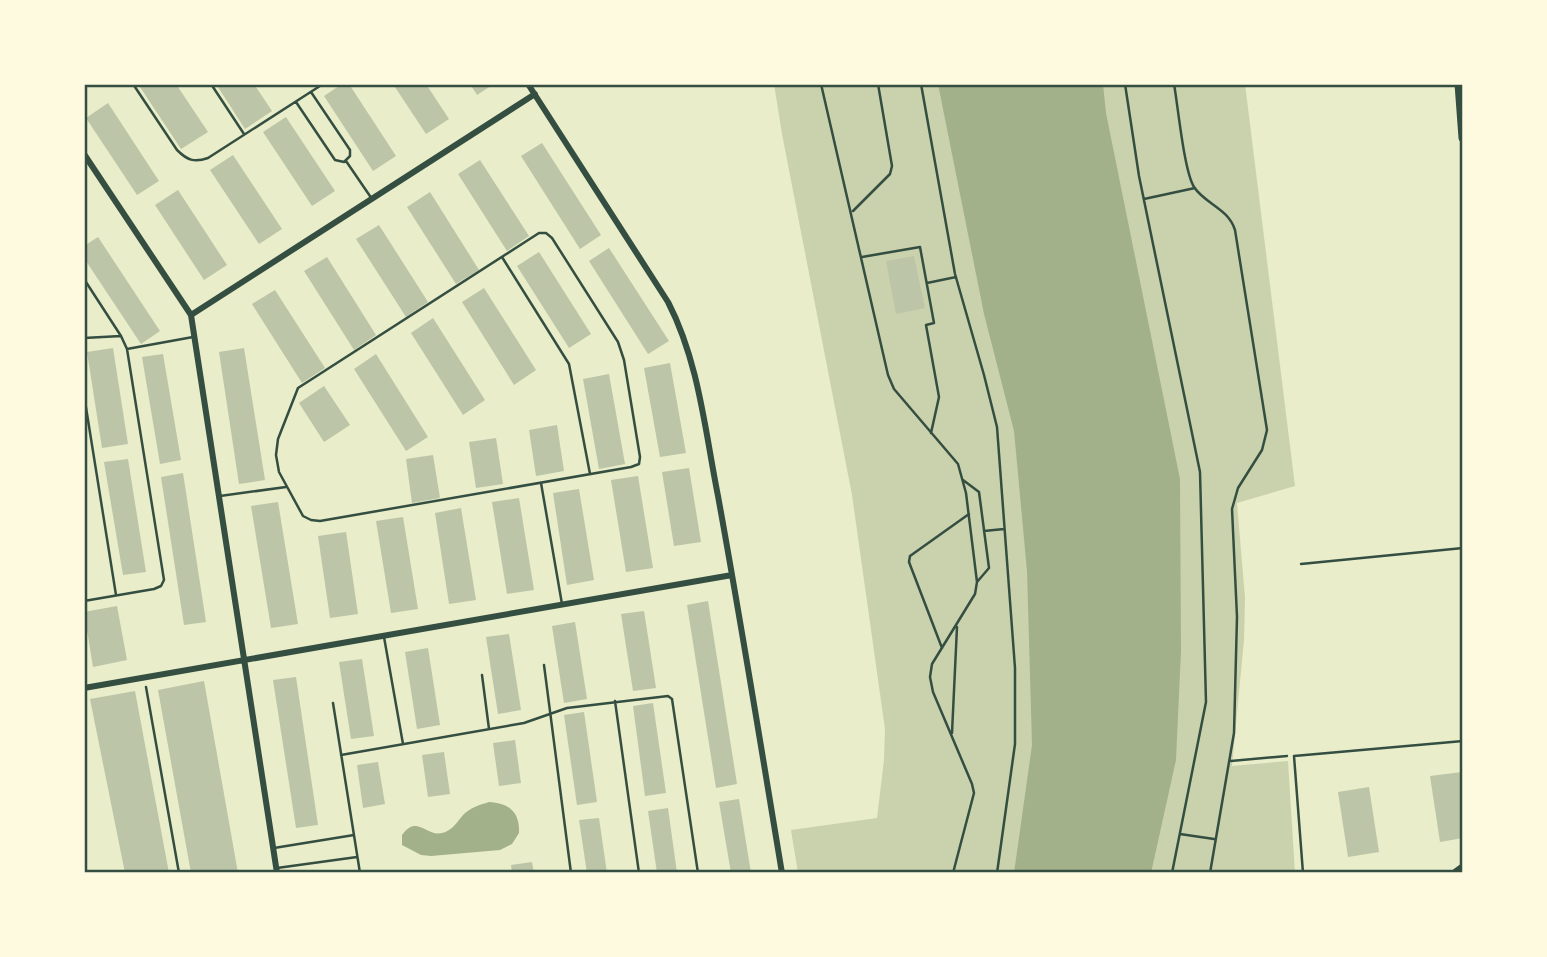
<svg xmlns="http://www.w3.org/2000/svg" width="1547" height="957" font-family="'DejaVu Sans',sans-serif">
	<rect width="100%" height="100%" fill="#e9edc9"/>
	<path fill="#cad2ad" d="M774,84h471l50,402 -58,17 8,95 -1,42 -12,126 56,-5 7,112h-497l-7,-43 86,-12 7,-58 1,-31 -33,-234 -70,-361z"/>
	<path fill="#a3b18a" d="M938,84h165l3,29 74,366 1,172 -5,109 -25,113h-137l18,-128 -5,-174 -13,-140 -30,-117z
		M489,802c20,1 31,10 30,31l-7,11 -12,6 -69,6 -10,-1 -19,-10v-10c15,-21 24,2 40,-2 10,-2 15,-11 21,-18 7,-7 16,-10 26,-13z"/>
	<path fill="#bcc5a7" d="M138,84h38l32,48 -27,17z
		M216,84h38l18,27 -27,18z
		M342,84h7l47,72 -23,15 -49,-75z
		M393,84h33l23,35 -23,15z
		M470,84h24l-17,11z
		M108,103l51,78 -22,14 -51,-77z
		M286,117l49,74 -23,15 -49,-74z
		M542,143l59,92 -21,14 -59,-93z
		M233,155l49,74 -23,15 -49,-74z
		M480,160l49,76 -22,15 -49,-77z
		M178,190l49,75 -23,15 -49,-75z
		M430,192l49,78 -23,14 -49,-77z
		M379,225l49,77 -22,15 -50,-78z
		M98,237l62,94 -19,13 -57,-86v-12z
		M609,248l60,93 -21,13 -59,-93z
		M539,252l52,82 -22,14 -52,-82z
		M914,256l11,52 -29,6 -10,-53z
		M327,257l49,78 -22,15 -50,-79z
		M484,288l52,82 -22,15 -52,-83z
		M275,290l50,78 -23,15 -50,-79z
		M433,318l52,82 -22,15 -52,-82z
		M113,348l15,96 -26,4 -15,-96z
		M244,348l21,132 -26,4 -20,-132z
		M163,354l18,106 -21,4 -18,-107z
		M376,354l52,83 -22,14 -52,-82z
		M670,363l16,90 -26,4 -16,-89z
		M609,374l16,90 -26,5 -16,-90z
		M324,386l26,39 -26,17 -25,-39z
		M557,425l7,46 -28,5 -7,-46z
		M496,438l7,46 -27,4 -7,-46z
		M433,455l7,43 -28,5 -6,-44z
		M128,459l18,113 -23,3 -19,-113z
		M689,468l12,74 -27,4 -12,-74z
		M183,473l23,149 -22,3 -23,-148z
		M638,476l15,92 -27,4 -15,-92z
		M579,489l15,91 -27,5 -14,-92z
		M519,498l15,92 -27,4 -15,-92z
		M278,502l20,122 -27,4 -20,-122z
		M461,508l15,92 -27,4 -14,-91z
		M403,517l15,92 -27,4 -15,-92z
		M346,532l12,82 -28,4 -12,-82z
		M708,601l29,183 -21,4 -29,-183z
		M117,606l10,54 -34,7 -9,-55z
		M644,611l12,77 -23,3 -12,-77z
		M575,622l12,77 -23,4 -12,-77z
		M509,634l12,76 -23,4 -12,-77z
		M428,648l12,77 -23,4 -12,-77z
		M362,659l12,77 -23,3 -12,-77z
		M296,677l22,148 -22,3 -23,-148z
		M204,681l34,192h-47l-33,-183z
		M135,691l34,182h-44l-35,-174z
		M653,703l13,90 -21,3 -12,-90z
		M584,712l13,90 -20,3 -13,-90z
		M515,740l6,43 -22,3 -6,-43z
		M444,752l6,42 -22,3 -6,-42z
		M378,762l7,42 -22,4 -6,-43z
		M1462,772l1,66 -23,4 -10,-66z
		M1369,787l10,65 -31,5 -10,-65z
		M739,799l12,74h-20l-12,-71z
		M668,808l9,65h-20l-9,-62z
		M599,818l8,55h-20l-8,-53z
		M532,862l2,11h-22l-1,-8z"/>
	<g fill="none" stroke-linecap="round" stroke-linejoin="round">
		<path stroke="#344e41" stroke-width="2.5" d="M821,84l67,291 6,14 64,75 8,29 11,89 -2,12 -43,70 -2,13 3,15 39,92 2,9 -21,80
			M921,84l34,190 29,101 13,52 18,241v76l-18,129
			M1125,84l14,92 61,296 6,230 -34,171
			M1174,84c4,22 10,87 20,103 11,17 34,21 41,43l32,200 -5,20 -24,38 -6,21 5,108 -3,116 -24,140
			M1144,199l51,-11
			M853,211l37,-37 2,-8 -14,-82
			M862,257l58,-10 14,76 -8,2 13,72 -8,36
			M927,283l29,-6
			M963,480l16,12 10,76 -12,14
			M984,531l20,-2
			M942,648l-33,-86 1,-6 59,-42
			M146,687l33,186
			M952,733l5,-106
			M1231,761l56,-5
			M1180,834l34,5
			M84,851v10"/>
		<path stroke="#344e41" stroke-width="2.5" d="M133,84l44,66c10,10 17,13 31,8l115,-74
			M211,84l33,50
			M296,102l39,58 9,2 6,-6v-6l-39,-58
			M346,161l26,38
			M539,233h7l6,5 66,104 6,18 16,97 -1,7 -8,3 -311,54 -9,-1 -8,-4 -24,-44 -3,-17 2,-16 20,-51z
			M502,257l67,107 21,110
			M84,279l37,57 6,13 37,231 -3,6 -7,3 -70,12
			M84,338l37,-2
			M127,349l66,-12
			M84,395l32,200
			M541,483l21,121
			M220,496l66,-9
			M1301,564l162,-16
			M384,637l19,107
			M544,665l27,208
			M482,675l7,54
			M615,701l24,172
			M333,703l27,170
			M341,755l183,-32 43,-15 101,-12 4,3 26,174
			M274,848l80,-13
			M277,868l80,-11
			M1303,873l-9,-117 169,-15"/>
		<path stroke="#344e41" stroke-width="6" d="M528,84l140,218c31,60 37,129 50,194 23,126 43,251 64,377
			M84,154l107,161 86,558
			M191,315l344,-221
			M84,688l648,-113"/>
		<path stroke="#344e41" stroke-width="9" d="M1459,84l4,54
			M1456,873l7,-5"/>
	</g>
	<rect width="1547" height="957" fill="none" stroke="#fefae0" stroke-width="172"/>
	<rect x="86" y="86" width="1375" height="785" fill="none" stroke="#344e41" stroke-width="2.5"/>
</svg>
